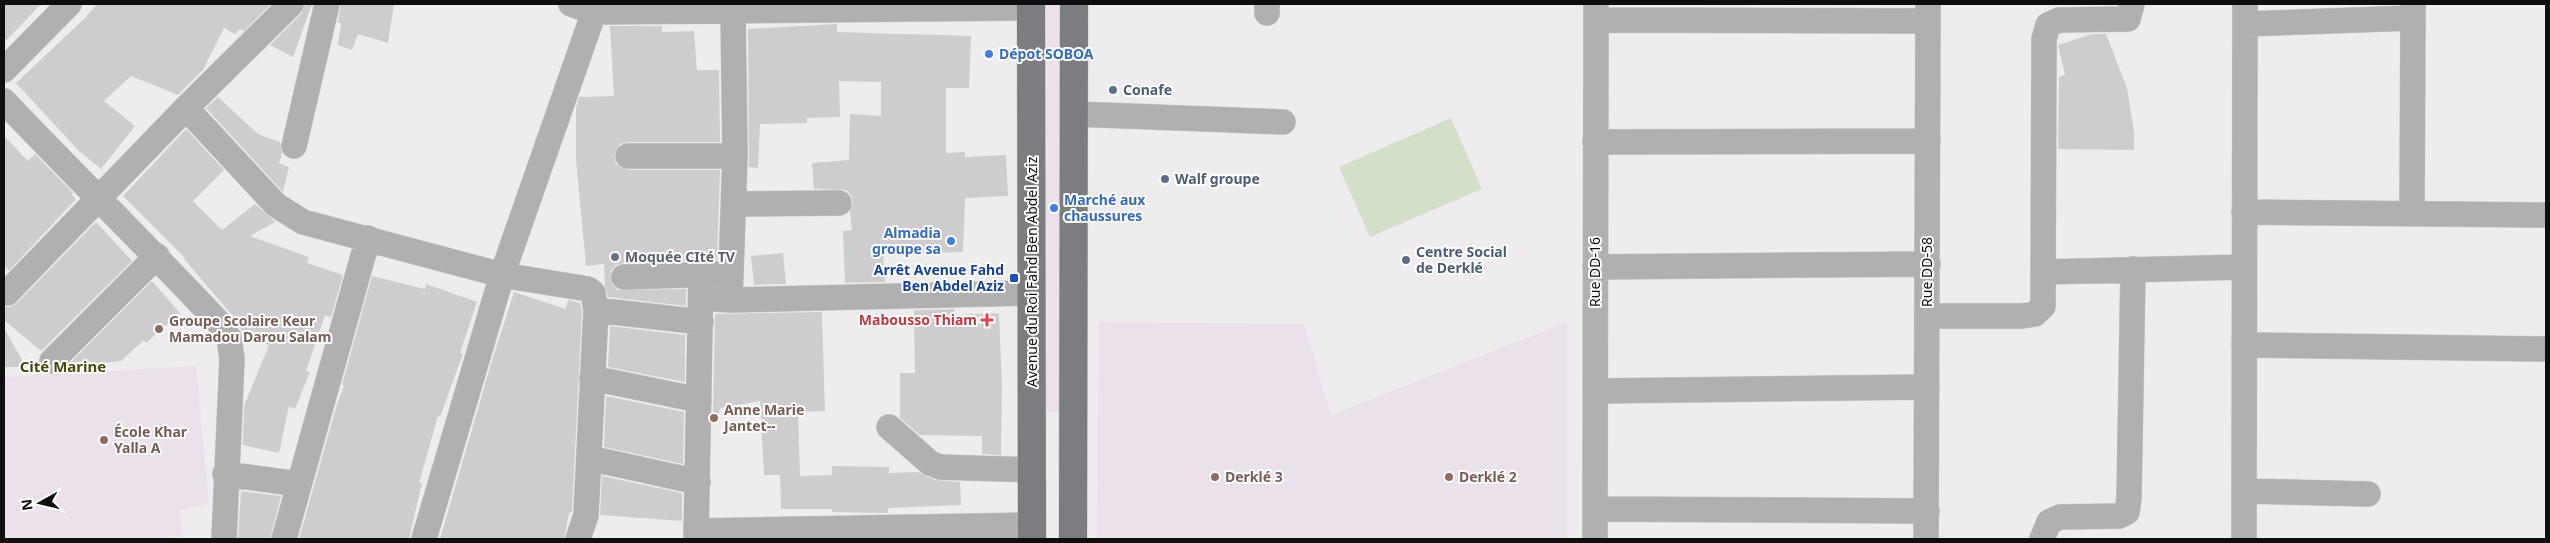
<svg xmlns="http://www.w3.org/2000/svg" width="2550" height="543" font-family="'Noto Sans',sans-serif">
	<rect width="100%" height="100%" fill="#efecef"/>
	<path fill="#eae1ea" d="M1046,4h15l-1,408h-13z
		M1099,322l205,2 27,91 236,-93v217h-470z
		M196,366l13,138 -30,6 4,26 -22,3h-157v-162z"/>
	<path fill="#d2e0ca" d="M1451,118l31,71 -112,48 -31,-70z"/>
	<path fill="#cfcccf" d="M4,4h37l-37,39z
		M97,4h174l-27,27 -4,-2 -5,5 -11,-6 -21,42 -25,25 -47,-19 -27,25 31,25 -34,43 -22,-18 -63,-68 69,-65z
		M305,4h7l-19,53 -23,-12 31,-31z
		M341,4h53l-6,39 -30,-9 -6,16 -14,-5 3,-21 -3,-2z
		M837,24v8l134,4 -2,52h-23v65l19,-1v5l41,-2 2,41 -43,2 -2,54 -80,2 2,28 -40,1 -2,-52 9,-1 -2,-18 3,-10 -2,-7 -5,-5 -32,-1 -2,-26 37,-3 1,-46 31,2v-34l-42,-1 1,36 -33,1v5l-47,1 -2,44 -9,-1 -1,-138z
		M610,26h52v6l32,-1 3,39h22l1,72h-92l-8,2 -6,12 2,8 12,6h92l-3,90 -93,3 -8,2 -5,6 1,13 6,6 68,-1v17l-78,-9 -3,-10 -1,-23 -18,2 -10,-106v-52l3,-11 35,-1z
		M2092,34h14l21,54 7,44v18l-76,-1 1,-72 6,-2 -7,-30z
		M218,97l40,37 22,8 2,11 -3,10 10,4 -6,25 -77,-84z
		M186,129l38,41 -31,31 29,29 33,-26 20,18 -25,14 59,21 -2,6 36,12 -12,42 -6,-2 -19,56 4,1 -15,37 -6,-3 -10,47 -36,-8 1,-39 25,-61 -23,-7 -14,-23 -48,-56 1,-1 -62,-62z
		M4,136l24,25 7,-7 38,39 -1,2 4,4 -67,72 -5,-5z
		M96,222l36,39 -91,90 -37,-31v-13h6l7,-4z
		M783,253l3,31 -32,1 -3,-29z
		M372,276l53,13 1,-5 51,18 -17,51 3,1 -23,63 -2,-1 -19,67h3l-13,56h-110l38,-135 7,-18 -2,-1z
		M152,281l28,32 -34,30 -2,-3 -23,21 -55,6z
		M514,292l52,17 2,-9 12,3 2,8 -10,201 -3,1 -5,26h-124l51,-175z
		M954,309v6l45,-2 3,74 -1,68 -19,-1v-18l-62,-1 -20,-17v-45h15l-1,-63z
		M822,312l3,99 -27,1 2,64 32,-1v-9l57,1v6l29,-1 17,8 25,2 1,23 -73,3v5l-56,-1v-3h-51l-1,-34h-16l-4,-74 -40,7 -3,12h-4l2,-106z
		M610,326l75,9v47l-77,-15z
		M4,328l22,39h-22z
		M606,396l78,16 -1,52 -79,-17z
		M602,476l80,17v28l-82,-6z
		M241,491l40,5 -11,43h-32z"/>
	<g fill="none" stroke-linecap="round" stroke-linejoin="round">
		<g stroke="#cbc8cb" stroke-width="26">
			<path id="minor" d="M571,4l23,8 437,-4
				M1267,13v-9
				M1596,20l332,1
				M2245,24l167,-6
				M4,70l65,-66
				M4,101c71,75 146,148 217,224l8,13 3,21 -8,180
				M186,108l90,97 27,17 199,53 86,14 5,4 3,17 -10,205 -8,24
				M1074,114l209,8
				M1595,142l333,-1
				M294,146l33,-142
				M628,156h107
				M735,204l104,-1
				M2244,212l302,3
				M2412,213l1,-209
				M1595,267l333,-3
				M2043,272l201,-5
				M624,277l92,-3
				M7,293l179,-185 105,-104
				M701,298l29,2 302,-7
				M730,300l5,-144 -2,-144
				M596,310l105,12
				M1927,316h95l13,-2 8,-8 1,-267 4,-14 11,-5 69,-1 4,-15
				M2244,345l302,4
				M52,361l105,-105
				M592,378l107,22
				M1595,391l332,-4
				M889,427l41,36 10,4 92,3
				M589,458l109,24
				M225,474l74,10
				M2244,491l124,3
				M1596,509l331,2
				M696,531l336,-6
				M284,539l84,-301
				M424,539l78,-264 92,-263
				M696,539l5,-266
				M1595,539l1,-535
				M1926,539l2,-535
				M2042,539l7,-17 11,-5 59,-1 8,-4 2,-14 4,-229
				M2244,539l1,-535"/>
		</g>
		<g stroke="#cbc8cb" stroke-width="29">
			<path id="major" d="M1031,4l1,535
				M1073,539l1,-535"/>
		</g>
		<use href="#minor" stroke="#b0b0b2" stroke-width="25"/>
		<use href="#major" stroke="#7d7d81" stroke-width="28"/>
	</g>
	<g fill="#3f7fe0" stroke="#fff" stroke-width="2">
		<circle cx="989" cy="54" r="5"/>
		<circle cx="1054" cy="208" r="5"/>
		<circle cx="951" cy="241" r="5"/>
	</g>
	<g fill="#5c6f8a" stroke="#fff" stroke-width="2">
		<circle cx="1113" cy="90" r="5"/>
		<circle cx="1165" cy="179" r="5"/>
		<circle cx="1406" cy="260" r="5"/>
	</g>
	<circle fill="#6b7280" stroke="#fff" stroke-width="2" cx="615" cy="257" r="5"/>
	<rect fill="#1a4fb4" stroke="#fff" stroke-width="2" x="1009" y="273" width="10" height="10" rx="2.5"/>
	<path fill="#e0444e" stroke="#fff" stroke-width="2" d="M984.5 312.5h5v5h5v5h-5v5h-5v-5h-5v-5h5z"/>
	<g fill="#8d6e63" stroke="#fff" stroke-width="2">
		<circle cx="159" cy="329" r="5"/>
		<circle cx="714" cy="418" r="5"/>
		<circle cx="104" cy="440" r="5"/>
		<circle cx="1215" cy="477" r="5"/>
		<circle cx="1449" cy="477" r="5"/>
	</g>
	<g text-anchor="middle" stroke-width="4" stroke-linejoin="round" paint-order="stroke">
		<g font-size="14" font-weight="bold" fill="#366cbe" stroke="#fff" text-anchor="start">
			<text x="999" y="59">Dépot SOBOA</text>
			<text x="1064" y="205">Marché aux<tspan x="1064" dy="16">chaussures</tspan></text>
			<text x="941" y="238" text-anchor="end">Almadia<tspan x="941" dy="16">groupe sa</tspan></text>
		</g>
		<g font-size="14" font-weight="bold" fill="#4e5e75" stroke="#fff" text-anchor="start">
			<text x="1123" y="95">Conafe</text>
			<text x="1175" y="184">Walf groupe</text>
			<text x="1416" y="257">Centre Social<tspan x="1416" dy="16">de Derklé</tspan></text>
		</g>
		<g font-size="14" font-weight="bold" fill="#5b616d" stroke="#fff" text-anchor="start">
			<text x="625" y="262">Moquée CIté TV</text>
		</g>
		<g font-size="14" font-weight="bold" fill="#164399" stroke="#fff" text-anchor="end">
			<text x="1004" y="275">Arrêt Avenue Fahd<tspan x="1004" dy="16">Ben Abdel Aziz</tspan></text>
		</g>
		<g font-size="14" fill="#0f0e0f" stroke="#fff">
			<text transform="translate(1032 272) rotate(-90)" y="5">Avenue du Roi Fahd Ben Abdel Aziz</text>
			<text transform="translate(1595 272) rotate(-90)" y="5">Rue DD-16</text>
			<text transform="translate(1927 272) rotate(-90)" y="5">Rue DD-58</text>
		</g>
		<g font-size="14" font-weight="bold" fill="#be3a42" stroke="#fff" text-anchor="end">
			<text x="977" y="325">Mabousso Thiam</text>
		</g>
		<g font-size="14" font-weight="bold" fill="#785e54" stroke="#fff" text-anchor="start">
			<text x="169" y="326">Groupe Scolaire Keur<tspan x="169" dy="16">Mamadou Darou Salam</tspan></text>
			<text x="724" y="415">Anne Marie<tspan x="724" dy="16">Jantet--</tspan></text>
			<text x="114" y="437">École Khar<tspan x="114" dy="16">Yalla A</tspan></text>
			<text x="1225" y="482">Derklé 3</text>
			<text x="1459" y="482">Derklé 2</text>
		</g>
		<g font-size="15" font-weight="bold" fill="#484a0d" stroke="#fff">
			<text x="63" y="372">Cité Marine</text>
		</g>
	</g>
	<rect width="2550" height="543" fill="none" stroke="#0f0e0f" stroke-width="10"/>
	<g transform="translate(40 503) rotate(262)" stroke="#ffffff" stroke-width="4" paint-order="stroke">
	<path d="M0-4L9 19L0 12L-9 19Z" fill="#0f0e0f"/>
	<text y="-8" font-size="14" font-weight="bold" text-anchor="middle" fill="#0f0e0f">N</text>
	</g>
</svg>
